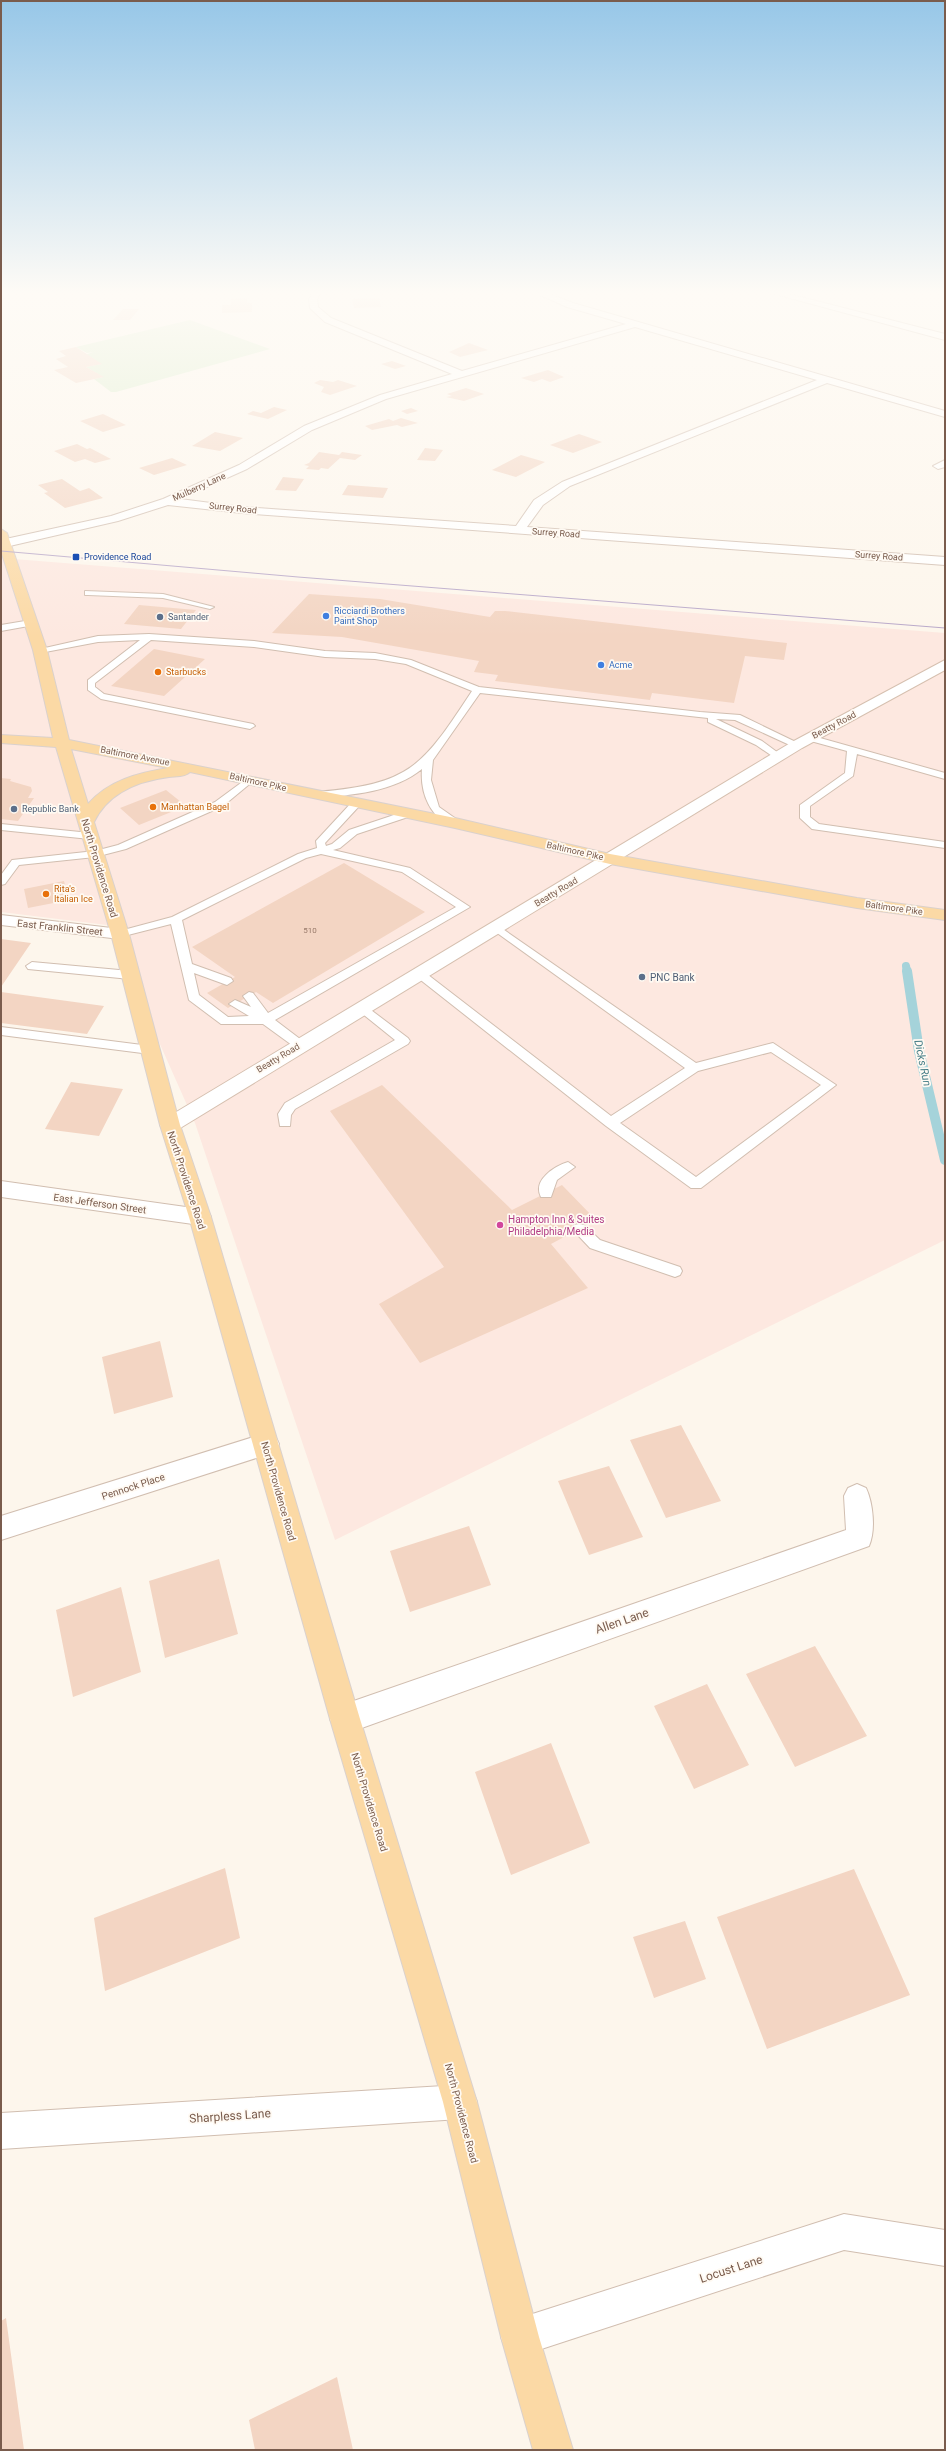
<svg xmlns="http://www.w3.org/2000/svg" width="946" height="2451" font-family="Roboto,sans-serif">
	<rect width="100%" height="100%" fill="#fdf6ec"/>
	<path fill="#fde8e0" d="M1,558l944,75v607l-610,300 -140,-417 -88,-198 -106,-13z"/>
	<path fill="#d8ecc9" d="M190,320l80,29 -154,43h-5l-17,-13 9,-2 -17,-10 15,-3 -16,-9 8,-3 -6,1 -11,-6z"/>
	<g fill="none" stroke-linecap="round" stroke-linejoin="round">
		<path stroke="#a5d3da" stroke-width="8" d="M906,966l1,6"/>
		<path stroke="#a5d3da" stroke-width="10" d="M907,971l12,80 26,109"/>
	</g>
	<path fill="#f3d5c3" d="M247,298v5h5v9l-30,1v-8h9v-6z
		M379,298l2,9 -27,1 -2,-9z
		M123,309h16l-9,11h-17z
		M469,343l19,7 -28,7 -11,-5z
		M76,347l26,17 -16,3 18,10 -28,6 -22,-13 14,-3 -12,-8 10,-3 -7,-5z
		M392,361l14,5 -11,3 -14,-5z
		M548,370l16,7 -14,5 -8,-3 -8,3 -13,-4z
		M320,380l13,2 5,-2 19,6 -27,9 -9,-3 3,-5 -10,-4z
		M466,388l18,6 -20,7 -18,-4 6,-1 -5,-2z
		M274,407l13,3 -19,9 -21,-5 6,-3 8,2z
		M411,408l7,3 -11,3 -6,-3z
		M103,414l23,11 -23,7 -23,-11z
		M401,418l17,5 -16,4 -5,-2 -25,5 -7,-4 24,-7 4,2z
		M215,432l28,6 -23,13 -28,-5z
		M579,434l23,8 -29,11 -23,-8z
		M77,444l10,5 3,-1 21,11 -16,4 -10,-4 -10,3 -21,-11z
		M425,448l18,2 -8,11 -18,-1z
		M319,452l20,3 3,-3 20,3 -7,5 -15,-2 -12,11 -7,-1 -2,2 -13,-1 3,-3 -5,-1 5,-2z
		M521,455l24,7 -29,15 -24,-7z
		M172,458l15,7 -33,10 -15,-7z
		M283,477l21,2 -8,12 -21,-1z
		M62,479l18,12 9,-3 14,10 -38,10 -21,-15 4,-1 -10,-7z
		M348,485l40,3 -5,10 -41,-3z
		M309,594l71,5 110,18 5,-6h10l282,32 -3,17 -39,-4 -11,47 -82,-10 -2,7 -155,-19 3,-6 -24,-3 5,-11 -137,-24 -70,-4z
		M139,605l57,5 -15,19 -57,-5z
		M154,649l51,10 -41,37 -53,-10z
		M1,778l10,1 -1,2 21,6 1,4 -4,7h6l-16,23 -17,-2z
		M166,790l20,16 -47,19 -19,-17z
		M344,863l81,49 -152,91 -17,-11 -28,16 -21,-15 28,-16 -43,-30z
		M64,881l5,19 -41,8 -4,-19z
		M1,939l30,4 -30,44z
		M1,992l103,14 -17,28 -86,-11z
		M71,1082l52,7 -24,47 -54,-7z
		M382,1085l130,125 50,-25 34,35 -45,24 37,44 -168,75 -41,-59 65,-37 -114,-156z
		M160,1341l13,56 -59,17 -12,-57z
		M681,1425l40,76 -55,17 -36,-78z
		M609,1466l34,71 -54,18 -31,-74z
		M469,1526l22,59 -81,27 -20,-61z
		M219,1559l19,75 -73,24 -16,-77z
		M121,1587l20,85 -68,25 -17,-87z
		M815,1646l52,90 -72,31 -49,-93z
		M707,1684l42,81 -55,24 -40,-83z
		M551,1743l39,100 -79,32 -36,-103z
		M225,1868l15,70 -135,53 -11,-73z
		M854,1869l56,126 -143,54 -50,-132z
		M685,1921l21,58 -52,19 -21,-61z
		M6,2318l18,132h-23v-129z
		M337,2377l16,73h-98l-6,-30z"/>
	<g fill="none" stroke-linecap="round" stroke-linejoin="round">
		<g stroke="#d1beb0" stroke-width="2">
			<path id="lane" d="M85,591l78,3 51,13 -4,2 -47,-11 -75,-3h-3z
				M31,620l4,3 -1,2 -33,6v-6z
				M149,634l105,7 71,10 50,2 36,7 68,27 221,25 40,3 62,30 -8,2 -59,-27 -19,-1 46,22 19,14v4l-3,1 -22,-15 -48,-23v-4l-228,-25 -47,67 -2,20 8,27 20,14v4l-4,1c-25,-6 -35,-34 -33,-57 -28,23 -70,26 -105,29l-5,-3 5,-3c94,-8 105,-25 155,-101l-66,-27 -31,-5 -50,-2 -71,-10 -103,-7 -56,43v4l9,7 149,30 2,2 -5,3 -149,-30 -13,-9v-10l52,-40 -42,2 -58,11 -4,-3 62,-14z
				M807,736h6l132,37v6l-88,-25 -4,22 -43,30v11l9,7 126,18v6l-133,-19 -12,-11v-13l45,-32 2,-22 -40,-11z
				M249,777l5,3 -2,2 -29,24 -97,43 -31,8 -76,8 -14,19 -4,1v-10l11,-15 83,-9 23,-6 97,-43z
				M357,800l5,3 -37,40 1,3 6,-2 17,-14 57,-19h8v4l-57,19 -17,14 -7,2 77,18 60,39 -195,113 29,22 2,3 -2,3h-8l-33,-24h-42l-32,-24 -18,-76 -51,13 -6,-3 2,-2 56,-15 126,-63 19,-6 -1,-7 37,-40zM321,854l81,18 54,35 -188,106 -15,-20 -4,-1 -6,4 8,11 -16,-7 -6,4 20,12 -21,1 -29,-22 -5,-22 33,12 6,-4 -2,-3 -39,-14 -10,-44 124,-62z
				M1,824l89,9 5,3 -5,3 -89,-9z
				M497,925l199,138 77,-20 63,42 -135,103h-10l-85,-62 -193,-152 6,-4 4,1 188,145 74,-48 -192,-138 -2,-2zM771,1052l50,33 -125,92 -76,-54 78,-52z
				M32,962l98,9 6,4 -6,4 -102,-10 -2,-3z
				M363,1004l45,34 2,3 -2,3 -113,65 -4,6 -1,11h-10l-2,-12 7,-11 110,-63 -36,-29 -2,-3z
				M1,1027l149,19 6,4 -6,4 -149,-19z
				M568,1162l7,5 -18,13 -6,17h-10c-9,-17 14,-31 27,-35z
				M579,1224l5,1 16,15 80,27 2,4 -2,4 -5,2 -85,-29 -18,-19 2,-4z"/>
		</g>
		<g stroke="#d1beb0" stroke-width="2">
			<path id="street" d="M312,294h8l-3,5 1,8 13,11 131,53 164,-47 -59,-17 -29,-13h12l23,9 372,108v6l-118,-34 -257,103 -27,19 -16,22 418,30v8l-703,-52 -74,-8 -50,16 -117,27v-8l110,-24 52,-17 76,-34 65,-39 76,-31 72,-21 -127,-52 -15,-14 -1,-9zM635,327l182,53 -255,102 -28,18 -18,26 -274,-19 -62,-8 67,-30 65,-39 74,-31z
				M775,294h14l156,40v6z
				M945,460v7l-7,2 -5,-3z
				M1,915l119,14 6,1 3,4 -3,4 -6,1 -119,-14z
				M1,1181l199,28 8,2 3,6 -3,6 -8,2 -199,-28z
				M266,1433l9,3 4,8 -4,8 -274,88v-24z
				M857,1484l9,4c7,15 10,42 3,58l-524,188 -10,-5 -5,-10 5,-10 10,-5 501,-174 -2,-34 4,-8z
				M460,2085l12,5 5,12 -5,12 -12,5 -459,30v-36z
				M844,2214l101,16v36l-101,-16 -324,106 -14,-5 -5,-14 5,-14 14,-5z"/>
		</g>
		<g stroke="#d6c0b0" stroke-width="2">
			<path id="secondary" d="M945,660v10l-143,78 -625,382 -7,2 -7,-2 -3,-5 3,-5 629,-378z"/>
		</g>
		<g stroke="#dad1cd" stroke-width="2">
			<path id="primary" d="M1,529l6,4 40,117 22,90 386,78 155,36 247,44 88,12v10l-88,-12 -247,-44 -155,-36 -265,-56c-5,5 -14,4 -21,5 -31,4 -61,16 -75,45l35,112 51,191 31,92 149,502 117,383 62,235 34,113h-40l-32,-113 -58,-235 -113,-383 -141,-502 -29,-92 -49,-191 -55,-187 -55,-4v-8l52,3 -20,-88 -32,-99zM71,749l97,19c-30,5 -59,12 -80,36z"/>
		</g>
		<use href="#lane" fill="#fff" fill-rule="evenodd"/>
		<use href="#street" fill="#fff" fill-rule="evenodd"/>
		<use href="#secondary" fill="#fff" fill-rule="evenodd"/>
		<use href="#primary" fill="#fbd9a5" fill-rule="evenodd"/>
		<path stroke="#b9a8c9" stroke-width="1" d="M1,551l297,26 647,51"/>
	</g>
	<linearGradient id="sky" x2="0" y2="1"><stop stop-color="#97c7e8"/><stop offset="0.46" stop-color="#fefbf6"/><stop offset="1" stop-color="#fefbf6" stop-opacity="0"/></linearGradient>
	<rect width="946" height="637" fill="url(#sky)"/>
	<rect fill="#1a4fb4" stroke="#fffaf3" stroke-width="1.5" x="72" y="553" width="8" height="8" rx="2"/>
	<g fill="#3f7fe0" stroke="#fffaf3" stroke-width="1.5">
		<circle cx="326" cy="616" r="4"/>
		<circle cx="601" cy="665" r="4"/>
	</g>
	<g fill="#5c6f8a" stroke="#fffaf3" stroke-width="1.5">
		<circle cx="160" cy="617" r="4"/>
		<circle cx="14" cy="809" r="4"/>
		<circle cx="642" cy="977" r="4"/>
	</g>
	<g fill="#e8710a" stroke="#fffaf3" stroke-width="1.5">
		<circle cx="158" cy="672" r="4"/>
		<circle cx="153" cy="807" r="4"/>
		<circle cx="46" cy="894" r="4"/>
	</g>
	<circle fill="#d1479c" stroke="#fffaf3" stroke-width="1.5" cx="500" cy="1225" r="4"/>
	<g text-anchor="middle" stroke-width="3.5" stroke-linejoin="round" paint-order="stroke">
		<g font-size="8" fill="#987a6a">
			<text x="310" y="933">510</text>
		</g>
		<g font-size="9" fill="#7a5c4d" stroke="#fffaf3">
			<text transform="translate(199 487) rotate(-24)" y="3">Mulberry Lane</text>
			<text transform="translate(233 508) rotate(6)" y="3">Surrey Road</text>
			<text transform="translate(556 533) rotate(4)" y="3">Surrey Road</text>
			<text transform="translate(879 556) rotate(4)" y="3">Surrey Road</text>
			<text transform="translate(834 725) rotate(-28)" y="3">Beatty Road</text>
			<text transform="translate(135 756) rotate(11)" y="3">Baltimore Avenue</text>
			<text transform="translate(258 782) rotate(13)" y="3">Baltimore Pike</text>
			<text transform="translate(575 851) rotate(13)" y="3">Baltimore Pike</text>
			<text transform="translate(556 892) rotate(-31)" y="3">Beatty Road</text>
			<text transform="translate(894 908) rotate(8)" y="3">Baltimore Pike</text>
			<text transform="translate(278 1058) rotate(-31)" y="3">Beatty Road</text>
		</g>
		<g font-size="9" fill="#164399" stroke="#fffaf3" text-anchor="start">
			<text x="84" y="560">Providence Road</text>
		</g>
		<g font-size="9" fill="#366cbe" stroke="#fffaf3" text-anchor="start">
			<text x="334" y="614">Ricciardi Brothers<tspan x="334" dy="10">Paint Shop</tspan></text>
			<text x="609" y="668">Acme</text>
		</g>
		<g font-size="9" fill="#4e5e75" stroke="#fffaf3" text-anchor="start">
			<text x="168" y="620">Santander</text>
			<text x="22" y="812">Republic Bank</text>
		</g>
		<g font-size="9" fill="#c56008" stroke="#fffaf3" text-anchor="start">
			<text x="166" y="675">Starbucks</text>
			<text x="161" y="810">Manhattan Bagel</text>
			<text x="54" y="892">Rita's<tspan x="54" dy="10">Italian Ice</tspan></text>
		</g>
		<g font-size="10" fill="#7a5c4d" stroke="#fffaf3">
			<text transform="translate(100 868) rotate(73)" y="4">North Providence Road</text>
			<text transform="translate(60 927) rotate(6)" y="4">East Franklin Street</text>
			<text transform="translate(187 1180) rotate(72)" y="4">North Providence Road</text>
			<text transform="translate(100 1203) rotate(8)" y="4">East Jefferson Street</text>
			<text transform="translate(133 1486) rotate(-18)" y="4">Pennock Place</text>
			<text transform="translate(279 1491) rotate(74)" y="4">North Providence Road</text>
			<text transform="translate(370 1802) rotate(73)" y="4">North Providence Road</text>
			<text transform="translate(462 2113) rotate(75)" y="4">North Providence Road</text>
		</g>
		<g font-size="10" fill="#4e5e75" stroke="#fffaf3" text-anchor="start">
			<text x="650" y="981">PNC Bank</text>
		</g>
		<g font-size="10" fill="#b23c85" stroke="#fffaf3" text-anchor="start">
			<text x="508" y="1223">Hampton Inn &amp; Suites<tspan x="508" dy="12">Philadelphia/Media</tspan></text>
		</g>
		<g font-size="11" font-style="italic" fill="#437c86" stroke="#fffaf3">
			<text transform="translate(923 1063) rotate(78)" y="4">Dicks Run</text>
		</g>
		<g font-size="12" fill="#7a5c4d" stroke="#fffaf3">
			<text transform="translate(622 1621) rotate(-19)" y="4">Allen Lane</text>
			<text transform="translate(230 2116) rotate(-4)" y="4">Sharpless Lane</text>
			<text transform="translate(731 2269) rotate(-18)" y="4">Locust Lane</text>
		</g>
	</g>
	<rect width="946" height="2451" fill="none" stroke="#7a5c4d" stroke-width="4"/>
</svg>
